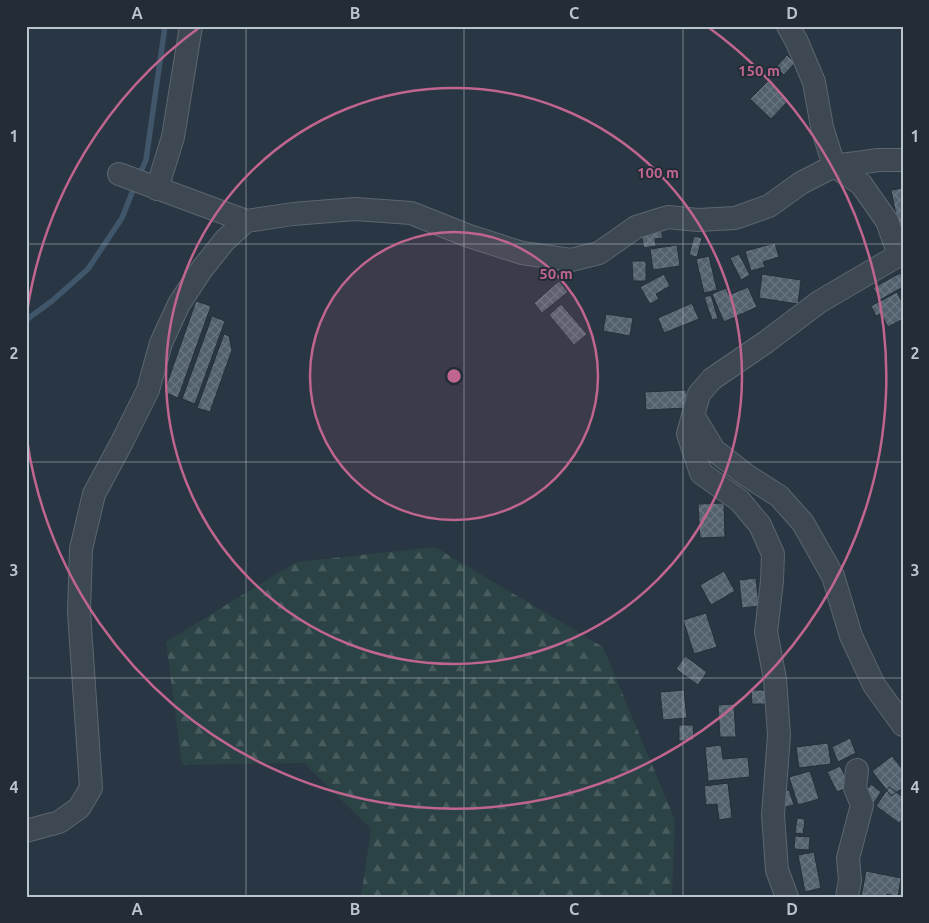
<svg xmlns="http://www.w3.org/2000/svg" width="929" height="923" font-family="Ubuntu,sans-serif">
	<defs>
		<pattern id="forest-firs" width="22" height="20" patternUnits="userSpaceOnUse" patternTransform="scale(1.25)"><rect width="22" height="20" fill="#2b4344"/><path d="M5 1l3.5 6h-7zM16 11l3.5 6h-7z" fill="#485c5e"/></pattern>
		<pattern id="building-cross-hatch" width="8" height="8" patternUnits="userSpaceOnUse" patternTransform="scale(1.25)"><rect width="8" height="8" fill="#52616d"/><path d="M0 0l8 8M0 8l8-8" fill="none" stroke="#697681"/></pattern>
	</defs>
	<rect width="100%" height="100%" fill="#293643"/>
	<path fill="url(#forest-firs)" d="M435,547l168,100 72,173 -3,77h-311l10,-68 -67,-66 -122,2 -16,-123 130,-80z"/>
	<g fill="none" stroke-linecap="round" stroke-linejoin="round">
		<path stroke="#40566b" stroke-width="5.5" d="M139,176l7,-16 19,-134
			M26,320l26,-19 36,-32 34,-51 13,-33"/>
	</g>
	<path fill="url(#building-cross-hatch)" stroke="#242f3a" d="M787,55l8,8 -11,12 -8,-8z
		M768,81l21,19 -18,19 -21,-20z
		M903,188v36l-5,1 -7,-35z
		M661,229l2,9 -8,1 1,7 -12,2 -3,-14z
		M694,236l8,2 -5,19 -8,-2z
		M775,243l4,14 -16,5 2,5 -14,4 -6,-20z
		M677,245l3,21 -27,4 -3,-21z
		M739,254l11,21 -9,5 -11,-22z
		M709,256l8,34 -13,3 -8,-34z
		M632,261h14v20h-13z
		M900,273l3,5v9l-23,13 -7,-12z
		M664,274l6,12 -14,8 3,5 -9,5 -10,-17z
		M762,274l39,6 -3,24 -39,-6z
		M559,281l9,11 -26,21 -8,-10z
		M748,287l9,20 -33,15 -12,-28 14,-6 3,7z
		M897,292l6,12v15l-15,8 -7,-13 -5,2 -5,-10z
		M711,295l7,24 -6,1 -8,-23z
		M196,301l15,5 -33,92 -14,-6z
		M692,303l7,16 -35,14 -6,-15z
		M561,304l26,30 -13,11 -25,-30z
		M606,314l27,4 -3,18 -27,-5z
		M212,316l13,5 -30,83 -13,-5z
		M224,334l5,2 3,14 -22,62 -13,-4z
		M686,390l1,18 -41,2 -1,-18z
		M724,503l1,34 -25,1 -2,-34z
		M724,571l11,20 -24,14 -11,-20z
		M756,578l3,28 -17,2 -3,-28z
		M706,613l11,34 -23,7 -11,-34z
		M685,656l22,16 -9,13 -22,-16z
		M684,690l3,28 -24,2 -3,-28z
		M751,690h20v14h-19z
		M734,704l2,33h-16l-2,-32z
		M679,725h14l1,15 -15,1z
		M850,738l6,15 -18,9 -6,-15z
		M828,743l3,21 -32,4 -3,-21z
		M721,745l2,14 25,-2 2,20 -42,4 -3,-34z
		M892,756l11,14v18l-12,8 -19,-25z
		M840,766l10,20 -13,6 -10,-20z
		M810,771l9,28 -21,6 -9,-28z
		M728,783l4,35 -13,2 -2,-16 -11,1 -2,-19z
		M871,784l10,8 -7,11 -11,-8z
		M889,787l14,10v21l-4,5 -23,-17z
		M789,790l5,15 -13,3 -1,-17z
		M797,818l8,1 -2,15 -8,-1z
		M795,836l15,1 -1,13 -15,-1z
		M814,852l7,36 -16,4 -7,-37z
		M866,871l35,7 -3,19 -11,-3v3h-26z"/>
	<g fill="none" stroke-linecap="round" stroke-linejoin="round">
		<g stroke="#5c6670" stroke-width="24">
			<path id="minor" d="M788,26l9,16 17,40 8,45 12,39 45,-6h24
				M119,174l127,47 47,-7 62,-5 56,4 58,23 53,17 49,7 28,-7 37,-26 32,-10 30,3 37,-2 34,-12 32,-23 33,-17 27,18 26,37 12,34 -80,47 -53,40 -54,37 -13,15 -11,40 13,39 39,28 20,24 13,29 -1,27 -6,51 9,47 4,56 -6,80 4,55 10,27
				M157,189l16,-52 18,-111
				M694,417l20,33 32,25 33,21 24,27 30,53 18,60 23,49 29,40
				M26,831l33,-9 20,-14 12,-20 -12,-176 2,-63 13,-55 27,-50 27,-54 13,-47 18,-39 23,-35 23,-29 21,-19
				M847,897l3,-17 -2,-22 14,-53 -7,-17 2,-18"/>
		</g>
		<use href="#minor" stroke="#3d4853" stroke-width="22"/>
	</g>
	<path fill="none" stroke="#bbc3cc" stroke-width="1" stroke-opacity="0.55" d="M246,26v871M464,26v871M683,26v871M26,244h877M26,462h877M26,678h877"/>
	<circle cx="454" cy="376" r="144" fill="#bf658e" fill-opacity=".12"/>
	<g fill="none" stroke="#bf658e" stroke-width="2.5">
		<circle cx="454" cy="376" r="144"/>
		<circle cx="454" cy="376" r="288"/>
		<path d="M27 312A432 432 0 0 1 200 27M708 27A432 432 0 1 1 27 440"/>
	</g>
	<circle cx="454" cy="376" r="8" fill="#bf658e" stroke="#222d38" stroke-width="2.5"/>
	<g font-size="15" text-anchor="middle" font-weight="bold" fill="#bf658e" stroke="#222d38" stroke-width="4" stroke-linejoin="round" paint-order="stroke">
		<text x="759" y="76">150 m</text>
		<text x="658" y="178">100 m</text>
		<text x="556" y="279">50 m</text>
	</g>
	<rect width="929" height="923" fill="none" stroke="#222d38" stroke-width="55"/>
	<rect x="28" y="28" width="874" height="868" fill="none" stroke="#bbc3cc" stroke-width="2"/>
	<g font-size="16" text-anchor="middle" font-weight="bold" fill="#bbc3cc">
		<text x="137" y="19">A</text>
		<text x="355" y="19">B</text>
		<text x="574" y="19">C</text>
		<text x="792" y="19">D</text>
		<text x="14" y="142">1</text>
		<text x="915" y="142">1</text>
		<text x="14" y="359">2</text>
		<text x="915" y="359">2</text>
		<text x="14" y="576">3</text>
		<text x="915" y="576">3</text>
		<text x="14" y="793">4</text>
		<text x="915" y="793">4</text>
		<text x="137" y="915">A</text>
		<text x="355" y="915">B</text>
		<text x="574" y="915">C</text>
		<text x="792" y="915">D</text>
	</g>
</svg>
